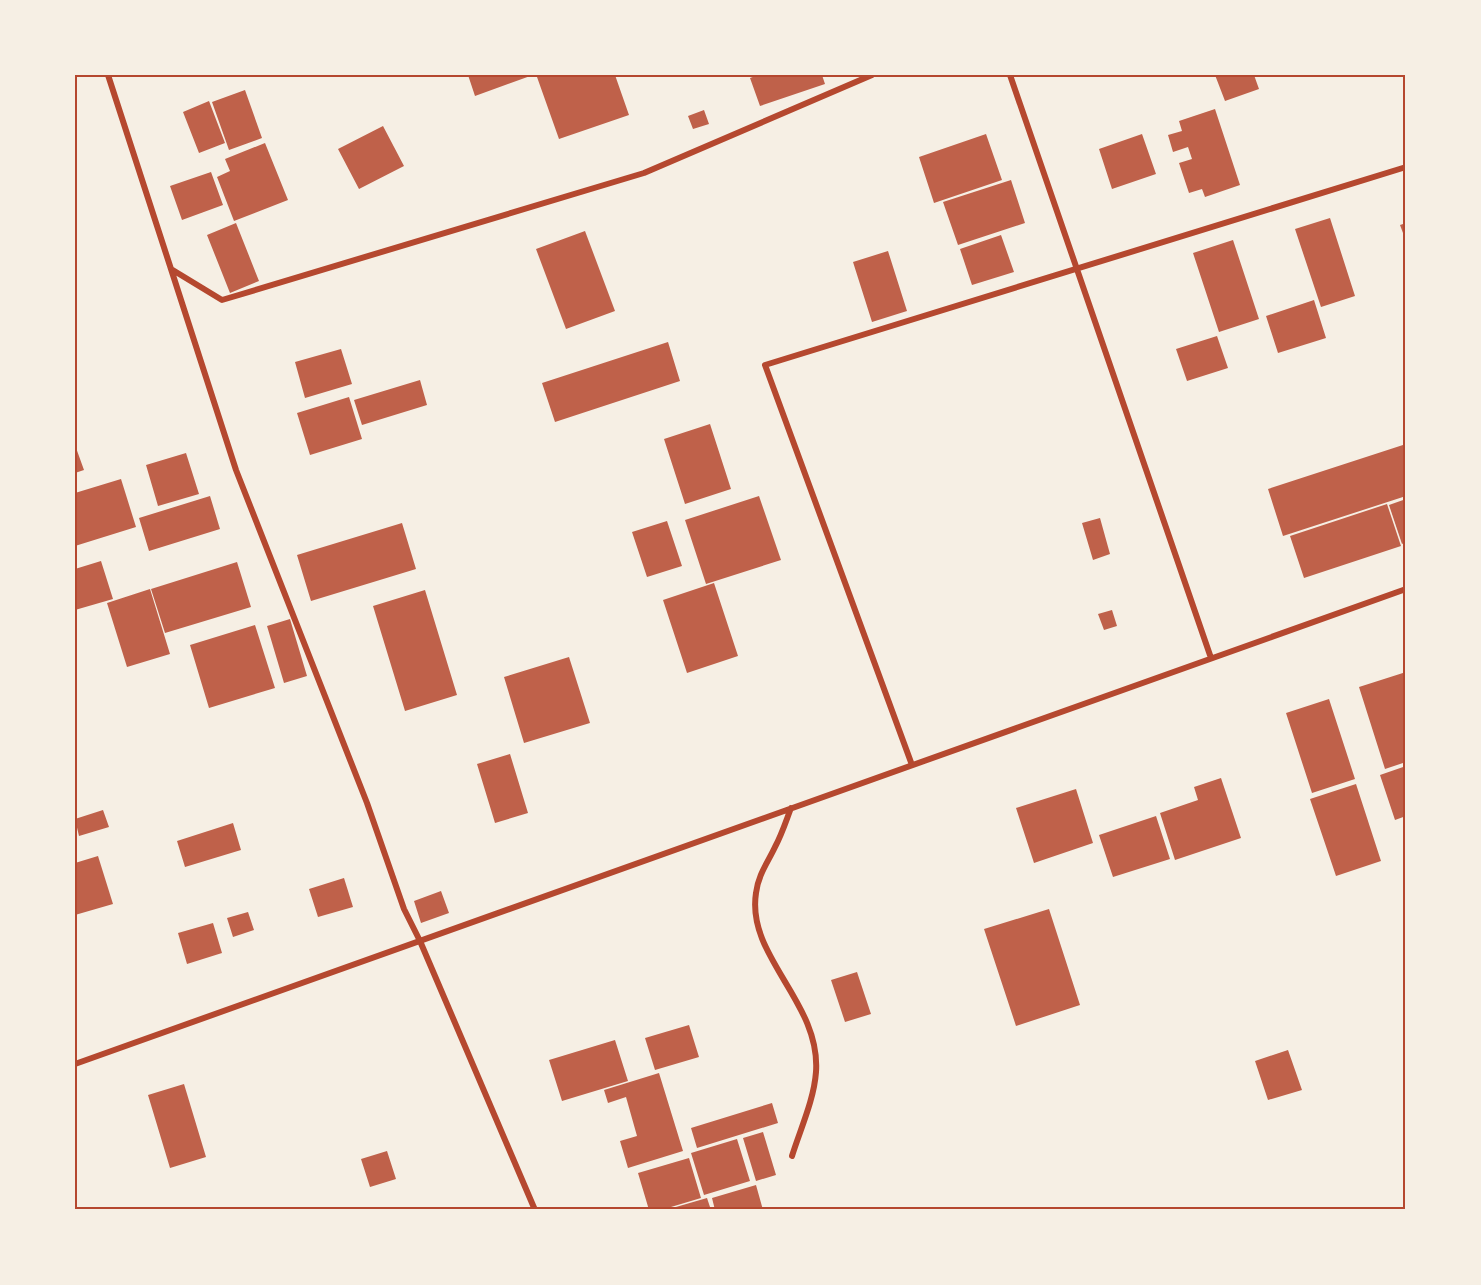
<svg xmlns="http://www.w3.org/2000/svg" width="1481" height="1285" font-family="Rubik,sans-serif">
	<rect width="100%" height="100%" fill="#f6efe4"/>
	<path fill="#bf614a" d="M468,75h65l-58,21z
		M543,75h72l14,40 -70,24 -22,-62z
		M758,75h64l3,9 -65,22 -10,-28z
		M1215,75h39l5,14 -34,12z
		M245,90l17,48 -33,12 -17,-48z
		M209,101l16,42 -26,10 -16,-41z
		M1215,109l25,76 -35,12 -3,-8 -13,4 -10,-30 13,-4 -4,-12 -15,5 -5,-17 14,-4 -3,-10z
		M704,110l5,14 -16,5 -5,-13z
		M383,126l21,40 -45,23 -21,-40z
		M986,134l16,46 -68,23 -15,-46z
		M1142,134l14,40 -44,15 -13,-40z
		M265,143l23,57 -54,21 -17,-44 13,-6 -5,-12z
		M211,172l12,33 -41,15 -12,-34z
		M1011,180l14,43 -67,22 -15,-43z
		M1330,218l25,78 -34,11 -26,-78z
		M236,223l23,58 -29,12 -23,-58z
		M1406,223v18l-6,-16z
		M585,231l30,80 -49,18 -30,-80z
		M1001,235l13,37 -42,13 -12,-36z
		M1233,240l26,79 -40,13 -26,-79z
		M888,251l19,60 -35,11 -19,-60z
		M1314,300l12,38 -48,15 -12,-37z
		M1217,336l11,32 -41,13 -11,-32z
		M668,342l12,39 -125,41 -13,-39z
		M341,349l11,35 -47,14 -10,-36z
		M420,380l7,25 -65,20 -8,-25z
		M349,397l13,42 -52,16 -13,-42z
		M710,424l21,65 -46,15 -21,-65z
		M1406,444v52l-123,40 -15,-47z
		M75,445l9,25 -9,3z
		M186,453l13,41 -41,12 -12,-41z
		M121,479l15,48 -61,19v-53z
		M210,496l10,33 -71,22 -10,-33z
		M759,496l22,64 -75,24 -21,-64z
		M1406,499v43l-4,2 -13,-39z
		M1387,504l14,42 -97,32 -14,-42z
		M1100,518l10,36 -17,6 -11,-37z
		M667,521l15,45 -35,11 -15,-45z
		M402,523l14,46 -105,32 -14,-46z
		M101,561l12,38 -38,11v-41z
		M237,562l14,45 -86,26 -14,-44z
		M714,583l24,73 -51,17 -24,-73z
		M150,589l20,65 -43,13 -20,-64z
		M425,590l32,105 -52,16 -32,-105z
		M1112,610l5,16 -13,4 -6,-16z
		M290,619l17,57 -23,7 -17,-57z
		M255,625l20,63 -66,20 -19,-63z
		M569,657l21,66 -66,20 -20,-66z
		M1406,672v90l-21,7 -26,-82z
		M1329,699l26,80 -43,14 -26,-80z
		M510,754l18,59 -33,10 -18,-59z
		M1406,766v50l-11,4 -15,-45z
		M1221,778l20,60 -66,22 -15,-47 38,-13 -4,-13z
		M1356,784l25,77 -45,15 -26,-77z
		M1076,789l17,54 -59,20 -18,-55z
		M103,810l6,17 -30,9 -4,-17z
		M1156,816l14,43 -57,18 -14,-42z
		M233,823l8,27 -56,17 -8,-26z
		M98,856l15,48 -38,11v-52z
		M344,878l9,29 -35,10 -9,-28z
		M441,891l8,22 -28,10 -7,-22z
		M1049,909l31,96 -64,21 -32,-97z
		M248,912l6,18 -21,7 -6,-19z
		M213,923l9,30 -35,11 -9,-31z
		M857,972l14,42 -26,8 -14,-42z
		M689,1025l10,32 -44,13 -10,-32z
		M615,1040l13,41 -66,20 -13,-41z
		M1288,1050l14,40 -34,10 -13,-39z
		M659,1073l24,78 -55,17 -8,-27 17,-5 -11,-39 -18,6 -4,-13z
		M184,1084l22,73 -36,11 -22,-73z
		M772,1103l6,20 -81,25 -6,-20z
		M763,1132l13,43 -20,6 -13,-43z
		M737,1139l13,42 -46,14 -13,-42z
		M387,1151l9,28 -26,8 -9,-28z
		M689,1158l12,40 -40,12h-12l-11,-37z
		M756,1185l7,25h-48l-3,-12z
		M707,1198l4,12h-42v-1z"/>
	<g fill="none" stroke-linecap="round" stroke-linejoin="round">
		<path stroke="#b5482f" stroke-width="6" d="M108,75l63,194 51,31 422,-127 228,-98
			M1010,75l201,583
			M171,269l65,201 131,333 37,106 16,32 115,269
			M912,765l-147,-400 641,-198
			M791,808c-5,13 -9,26 -16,39 -7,15 -17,28 -19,46 -10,64 65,109 60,179 -2,28 -16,58 -24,84
			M75,1064l1331,-475"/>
	</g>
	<rect width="1481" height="1285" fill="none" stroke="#f6efe4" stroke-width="153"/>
	<rect x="76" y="76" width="1328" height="1132" fill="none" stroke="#b5482f" stroke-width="2"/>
</svg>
